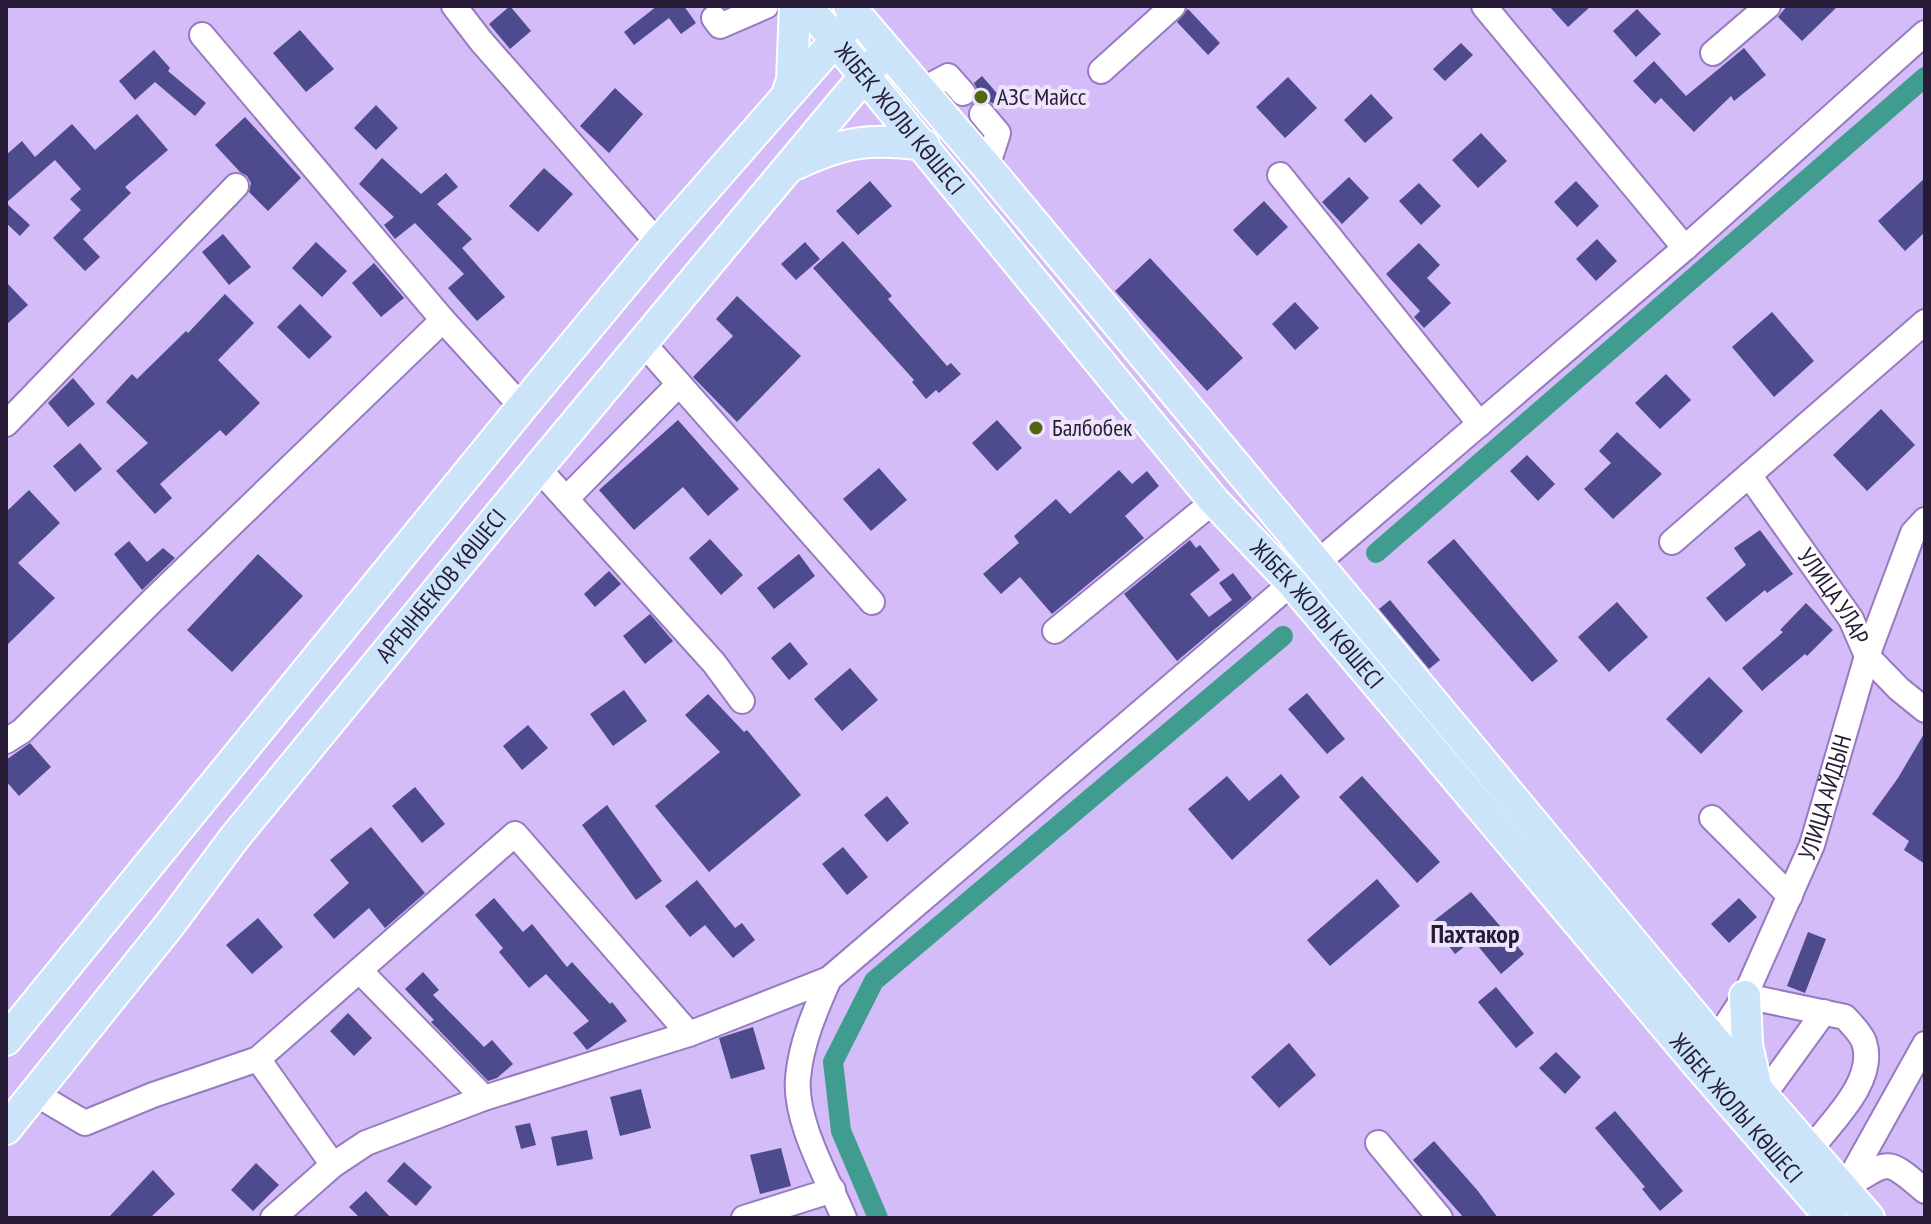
<svg xmlns="http://www.w3.org/2000/svg" width="1931" height="1224" font-family="'PT Sans Narrow',sans-serif">
	<rect width="100%" height="100%" fill="#d4bcf8"/>
	<g fill="none" stroke-linecap="round" stroke-linejoin="round">
		<path stroke="#419c90" stroke-width="20" d="M1376,553l549,-476
			M878,1218l-37,-87 -8,-69 41,-81 409,-345"/>
	</g>
	<path fill="#4d4a8e" d="M510,6l21,25 -21,18 -21,-25z
		M657,6h27l12,17 -15,11 -12,-16 -35,27 -10,-13z
		M1549,6h42l-23,21z
		M1787,6h51l-36,35 -24,-24z
		M1188,9l32,34 -12,12 -31,-33z
		M1637,9l24,25 -25,23 -23,-26z
		M300,30l34,39 -28,23 -33,-39z
		M1461,43l12,12 -28,26 -12,-12z
		M1744,48l22,27 -32,26 -3,-5 -37,36 -33,-34 -6,6 -22,-23 21,-20 32,35z
		M154,50l16,18 -2,3 38,32 -11,13 -40,-34 -20,18 -16,-19z
		M982,76l19,22 -7,6 -8,-4 -11,1 3,-10 -4,-8z
		M1288,77l29,31 -32,30 -29,-31z
		M615,88l28,26 -34,39 -29,-27z
		M1371,94l22,24 -28,25 -21,-23z
		M376,105l22,23 -22,22 -22,-22z
		M137,114l31,36 -43,37 6,6 -48,46 17,18 -15,14 -32,-33 28,-28 -11,-11 11,-10 -26,-29 -49,43 24,22 -10,11 -14,-13v-68l16,-14 13,16 37,-33 23,26z
		M245,117l56,61 -33,33 -19,-19 2,-9 -4,-7 -7,-4 -25,-27z
		M1481,133l26,28 -29,27 -26,-28z
		M382,158l39,36 25,-21 12,14 -21,17 35,35 -10,9 43,49 -28,24 -29,-33 16,-14 -49,-51 -20,16 -11,-14 10,-8 -35,-33z
		M544,168l29,26 -35,38 -29,-26z
		M1349,177l20,21 -27,26 -20,-22z
		M1925,178v54l-20,19 -27,-30z
		M870,181l22,25 -34,29 -22,-24z
		M1576,181l23,25 -22,21 -23,-25z
		M1419,183l22,23 -20,19 -22,-24z
		M1264,201l24,26 -31,29 -24,-26z
		M223,234l28,33 -22,18 -27,-33z
		M1597,239l20,22 -21,20 -20,-22z
		M843,241l49,55 -4,3 59,67 4,-3 10,11 -22,19 -3,-3 -10,9 -14,-17 2,-2 -101,-112z
		M316,242l31,29 -25,26 -30,-29z
		M805,242l15,17 -24,21 -15,-16z
		M1419,243l21,22 -13,13 24,25 -27,25 -10,-11 6,-6 -34,-37z
		M1150,258l93,100 -36,33 -92,-100z
		M374,263l30,35 -23,19 -29,-34z
		M6,282l22,23 -22,20z
		M225,294l29,29 -36,37 42,43 -34,33 -6,-6 -60,54 12,14 -17,16 -39,-43 32,-28 -42,-41 26,-28 5,5 49,-48 2,2z
		M737,296l64,60 -64,66 -44,-45 40,-41 -17,-17z
		M1295,302l24,26 -24,22 -23,-26z
		M300,304l32,33 -23,22 -32,-32z
		M1772,312l42,49 -40,36 -42,-50z
		M1666,374l25,26 -31,29 -25,-26z
		M73,378l22,26 -27,23 -20,-24z
		M1881,409l34,36 -48,46 -34,-36z
		M678,420l61,69 -31,27 -25,-29 -49,43 -35,-40z
		M997,420l25,28 -25,23 -25,-28z
		M1617,432l45,42 -49,45 -29,-30 27,-26 -12,-12z
		M80,443l22,26 -27,23 -22,-26z
		M1527,455l28,29 -17,17 -28,-30z
		M879,468l28,32 -36,31 -28,-32z
		M1119,470l13,14 15,-13 12,15 -34,30 19,22 -92,76 -32,-37 -19,17 -18,-20 36,-31 -5,-7 42,-37 14,15z
		M29,490l31,33 -42,40 37,35 -49,48v-134z
		M1760,530l33,44 -26,19 -2,-3 -39,32 -20,-24 40,-33 -12,-17z
		M710,539l33,36 -22,20 -32,-37z
		M1454,539l104,122 -26,21 -105,-120z
		M1190,540l6,8 4,-3 20,25 -30,24 19,23 23,-17 -13,-17 14,-10 19,25 -75,63 -53,-67z
		M129,541l18,21 16,-14 12,10 -33,32 -28,-36z
		M258,554l45,42 -71,76 -45,-42z
		M799,554l16,22 -41,33 -17,-21z
		M609,571l12,13 -26,23 -11,-13z
		M1390,600l50,60 -11,9 -50,-60z
		M1617,602l31,35 -39,35 -31,-35z
		M1806,603l27,27 -26,26 -2,-2 -43,37 -20,-23 41,-36 -3,-2z
		M650,614l23,27 -28,23 -22,-28z
		M790,642l18,22 -19,16 -18,-22z
		M850,668l28,32 -36,31 -28,-32z
		M1709,677l34,34 -42,43 -35,-35z
		M624,690l23,31 -34,25 -23,-32z
		M1307,693l38,46 -18,15 -39,-45z
		M708,694l36,38 3,-2 54,65 -92,77 -54,-66 65,-54 -35,-37z
		M528,725l20,23 -26,22 -19,-24z
		M1925,732v132l-21,-14 5,-9 -37,-27 26,-36z
		M30,743l21,24 -32,29 -13,-15v-21z
		M1281,774l19,23 -68,63 -44,-51 39,-33 22,25z
		M1362,776l78,86 -23,21 -78,-86z
		M415,787l30,37 -23,19 -30,-37z
		M887,796l22,27 -22,19 -23,-27z
		M607,805l55,76 -26,19 -54,-75z
		M371,827l54,66 -40,35 -16,-20 -35,31 -21,-24 36,-32 -19,-23z
		M843,847l25,30 -21,18 -25,-31z
		M1377,879l23,27 -70,60 -23,-26z
		M697,880l38,48 7,-5 13,17 -22,18 -28,-33 -15,12 -25,-31z
		M1471,892l53,62 -23,20 -28,-34 -18,14 -24,-31z
		M494,898l29,34 9,-8 35,43 5,-5 38,42 2,-2 15,19 -40,29 -14,-17 16,-12 -43,-47 -17,14 -30,-36 4,-4 -28,-33z
		M1739,898l18,19 -28,26 -18,-19z
		M258,918l25,29 -31,27 -26,-29z
		M1808,932l18,7 -21,54 -18,-7z
		M423,972l16,18 -6,5 51,52 8,-7 21,24 -16,14 -9,3 -57,-59 3,-2 -29,-31z
		M1496,987l38,46 -18,15 -38,-46z
		M348,1013l24,25 -18,18 -24,-25z
		M753,1027l12,42 -34,10 -12,-41z
		M1289,1043l27,32 -37,33 -28,-31z
		M1556,1052l25,25 -16,17 -26,-26z
		M641,1089l10,39 -31,8 -10,-39z
		M1615,1111l68,80 -23,20 -18,-22 3,-2 -50,-59z
		M530,1123l6,22 -15,4 -6,-23z
		M587,1130l6,29 -36,7 -6,-29z
		M1434,1141l44,50 20,27h-34l-51,-58z
		M781,1148l10,38 -31,8 -10,-39z
		M404,1162l28,25 -16,19 -29,-25z
		M256,1163l23,22 -26,26 -22,-21z
		M153,1170l22,24 -25,24h-42z
		M366,1191l25,27h-31l-11,-11z"/>
	<g fill="none" stroke-linecap="round" stroke-linejoin="round">
		<g stroke="#997ac1" stroke-width="28">
			<g id="minor">
				<path d="M454,6l27,35 177,202"/>
				<path d="M1484,6l201,242"/>
				<path d="M714,18l6,8 46,-20"/>
				<path d="M202,35l241,285"/>
				<path d="M1713,53l55,-47"/>
				<path d="M1101,71l72,-65"/>
				<path d="M922,90l26,-14 15,17"/>
				<path d="M982,114l16,19 -11,34"/>
				<path d="M1280,175l200,249"/>
				<path d="M643,343l229,259"/>
				<path d="M6,424l230,-238"/>
				<path d="M538,468l176,195 28,38"/>
				<path id="s1" d="M1749,475l102,144 16,37 32,33 26,21"/>
				<path d="M566,499l113,-115"/>
				<path d="M1672,542l253,-220"/>
				<path d="M1317,563l368,-315 240,-215"/>
				<path d="M1055,631l159,-130"/>
				<path d="M6,741l16,-10 129,-129 292,-282 79,87"/>
				<path d="M1712,818l78,78"/>
				<path d="M361,972l123,126"/>
				<path d="M1745,996l100,21c6,7 16,16 19,25 13,39 -33,80 -54,108"/>
				<path id="s2" d="M1707,1054l38,-58 67,-151 55,-189 46,-123 12,-13"/>
				<path d="M258,1059l75,106"/>
				<path d="M34,1093l51,30 68,-28 105,-36 257,-225 174,200"/>
				<path d="M1763,1096l61,-84"/>
				<path d="M1378,1143l62,75"/>
				<path d="M1846,1187c43,-26 39,-31 79,4"/>
				<path d="M1844,1189l81,-145"/>
				<path d="M273,1218l60,-53 33,-22 118,-45 205,-64 140,-55"/>
				<path d="M744,1218l89,-28"/>
				<path d="M844,1218c-16,-39 -50,-97 -46,-140 3,-35 17,-67 31,-99l463,-396"/>
			</g>
		</g>
		<g stroke="#fff" stroke-width="34">
			<g id="major">
				<path id="s3" d="M807,6l407,495 78,82 407,483 132,152"/>
				<path d="M849,6l138,161 728,874 154,177"/>
				<path d="M787,95l5,-15 3,-74"/>
				<path d="M796,164c50,-23 74,-26 128,-19"/>
				<path d="M1745,996l2,49 9,39"/>
				<path d="M6,1040l516,-633 136,-164 190,-217"/>
				<path id="s4" d="M6,1129l165,-206 64,-86 303,-369 339,-407"/>
			</g>
		</g>
		<use href="#minor" stroke="#fff" stroke-width="24"/>
		<use href="#major" stroke="#cbe4f9" stroke-width="30"/>
	</g>
	<g fill="#516613" stroke="#eee5fc" stroke-width="3">
		<circle cx="981" cy="97" r="8"/>
		<circle cx="1036" cy="428" r="8"/>
	</g>
	<g text-anchor="middle" stroke-width="8" stroke-linejoin="round" paint-order="stroke">
		<g font-size="24" fill="#281b38" stroke="#eee5fc" text-anchor="start">
			<text x="997" y="105">АЗС Майсс</text>
			<text x="1052" y="436">Балбобек</text>
		</g>
		<g font-size="24" fill="#281b38" stroke="#eee5fc">
			<text dy="8" stroke="none"><textPath href="#s3" startOffset="146">ЖІБЕК ЖОЛЫ КӨШЕСІ</textPath></text>
			<text dy="8" stroke="none"><textPath href="#s4" startOffset="696">АРҒЫНБЕКОВ КӨШЕСІ</textPath></text>
			<text dy="8" stroke="none"><textPath href="#s1" startOffset="148">УЛИЦА УЛАР</textPath></text>
			<text dy="8" stroke="none"><textPath href="#s3" startOffset="794">ЖІБЕК ЖОЛЫ КӨШЕСІ</textPath></text>
			<text dy="8" stroke="none"><textPath href="#s2" startOffset="284">УЛИЦА АЙДЫН</textPath></text>
			<text dy="8" stroke="none"><textPath href="#s3" startOffset="1442">ЖІБЕК ЖОЛЫ КӨШЕСІ</textPath></text>
		</g>
		<g font-size="26" font-weight="bold" fill="#281b38" stroke="#eee5fc">
			<text x="1475" y="943">Пахтакор</text>
		</g>
	</g>
	<rect width="1931" height="1224" fill="none" stroke="#281b38" stroke-width="16"/>
</svg>
